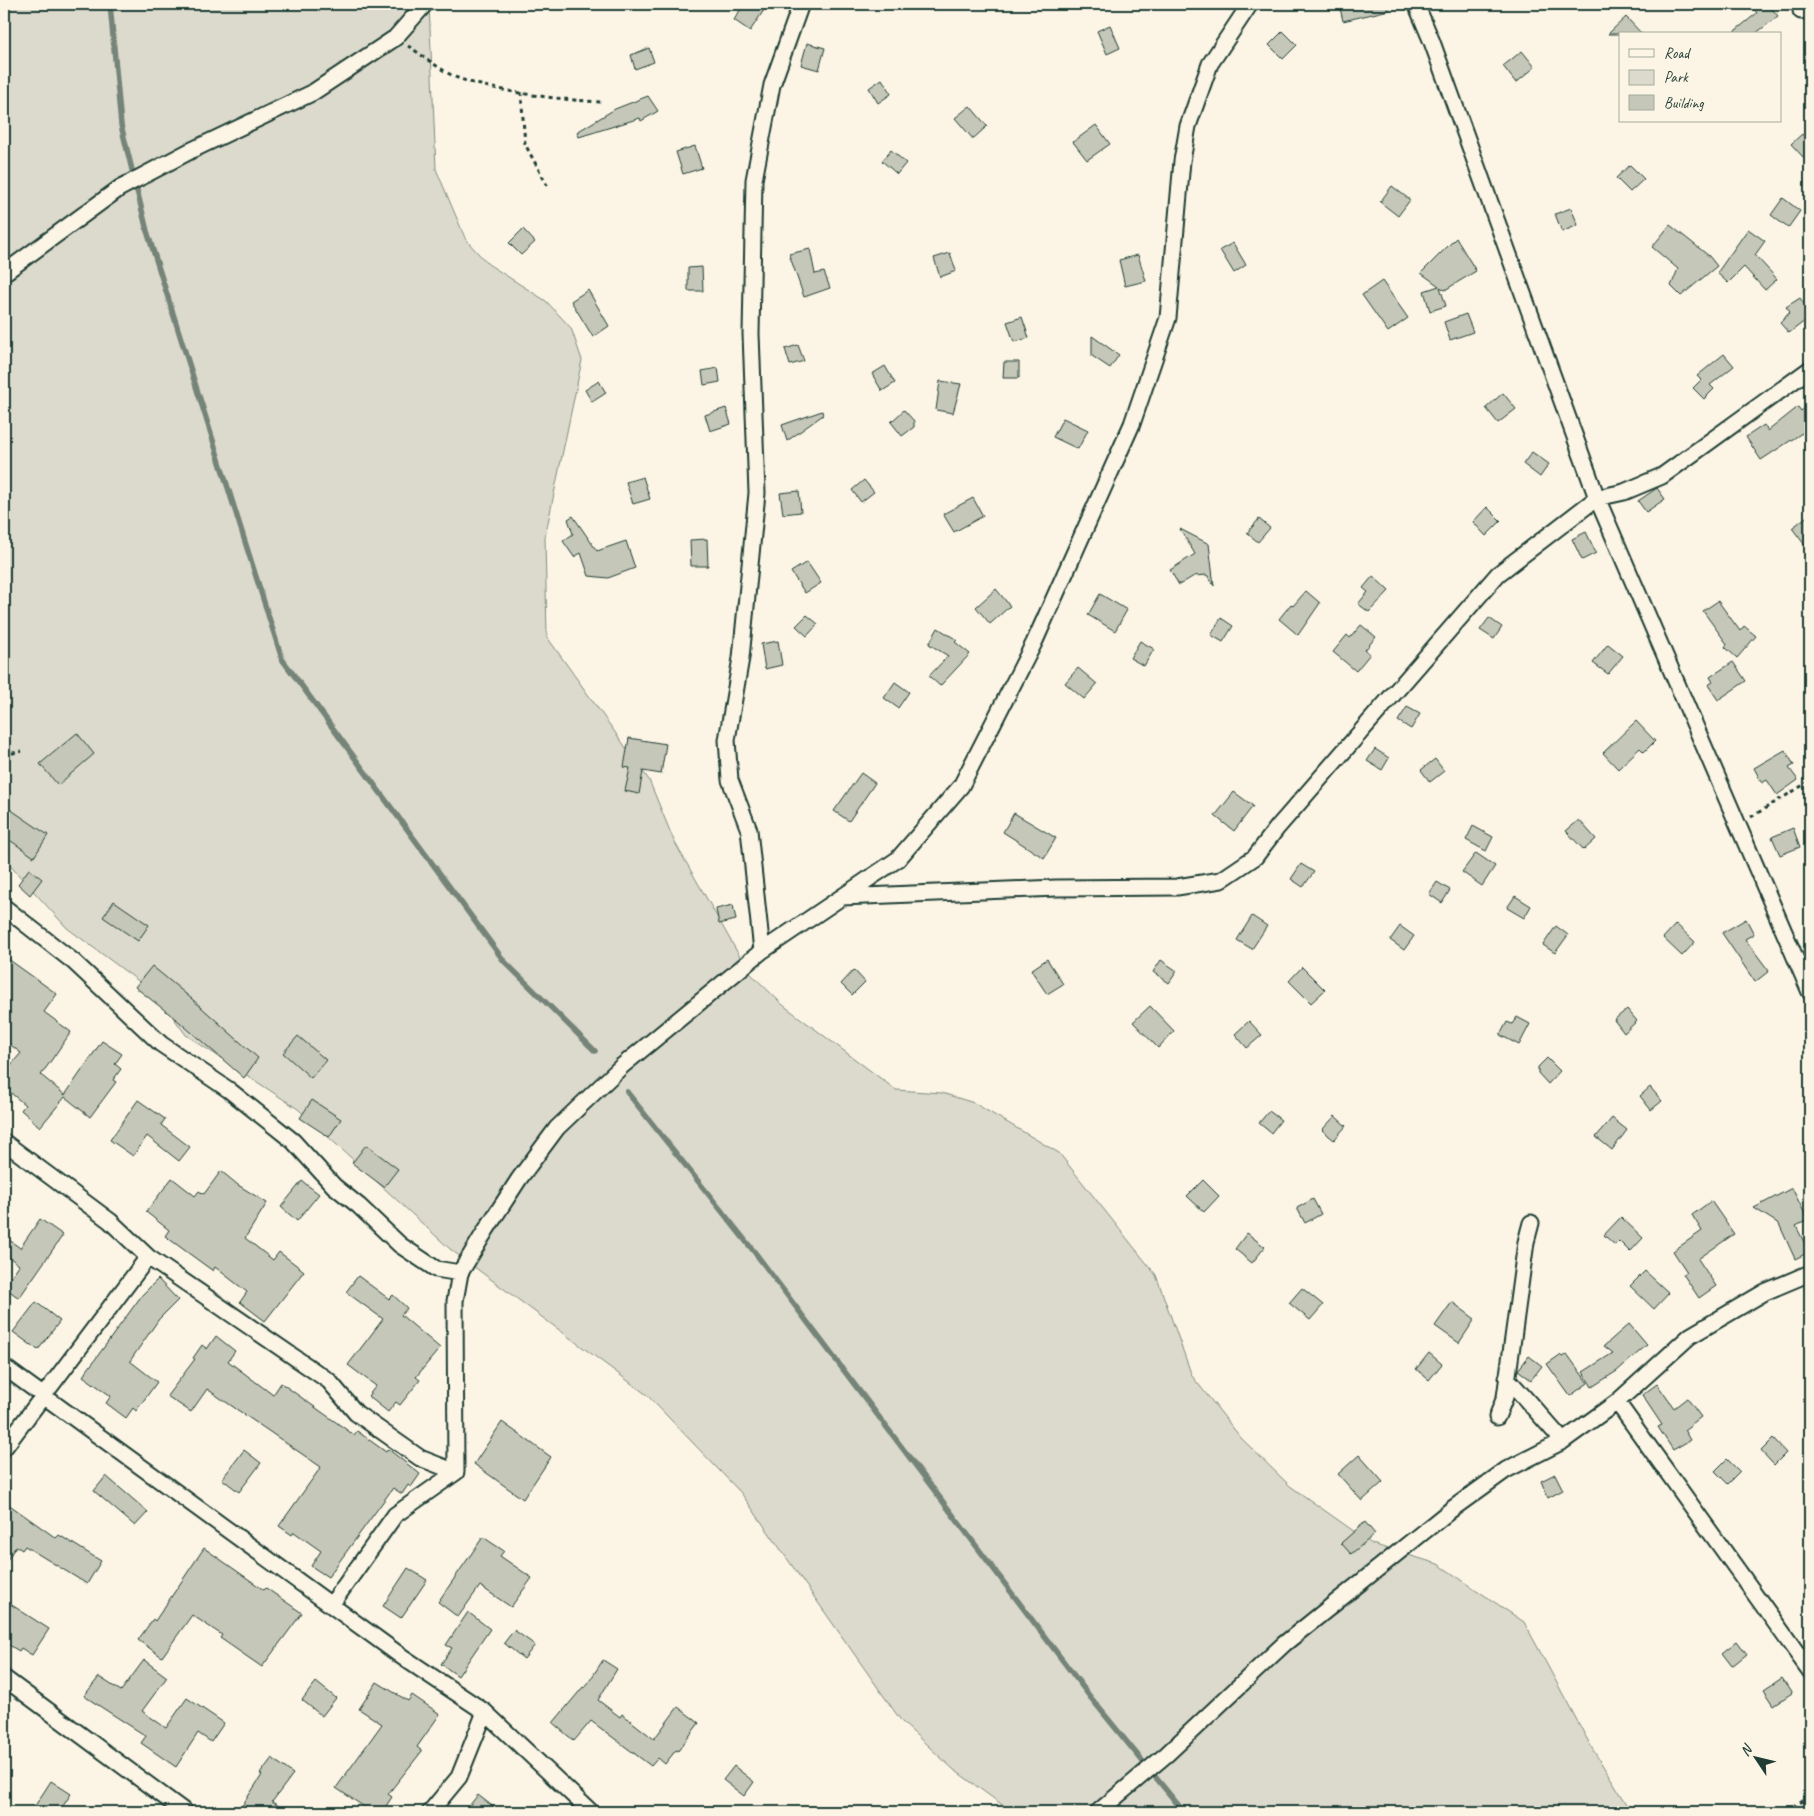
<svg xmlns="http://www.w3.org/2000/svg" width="1814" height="1816" font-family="Caveat,sans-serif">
	<rect width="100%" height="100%" fill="#fcf5e5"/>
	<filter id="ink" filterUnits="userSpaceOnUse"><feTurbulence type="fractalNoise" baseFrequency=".02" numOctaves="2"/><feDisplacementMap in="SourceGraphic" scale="10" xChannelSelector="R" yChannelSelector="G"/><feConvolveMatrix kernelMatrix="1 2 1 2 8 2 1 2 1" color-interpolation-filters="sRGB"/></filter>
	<g filter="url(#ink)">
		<path fill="#dcdacc" stroke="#7e8c80" d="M4,4h425l7,165 30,71 22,24 58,37 25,27 11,32 -37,177 2,100 102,143 25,61 74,130 35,34 113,85 46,3 32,10 85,50 97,122 36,101 49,62 49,48 82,58 66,20 86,58 69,128 39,62h-620l-59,-43 -51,-47 -161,-229 -94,-98 -197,-146 -152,-140 -112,-74 -30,-41 -89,-66 -63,-69z"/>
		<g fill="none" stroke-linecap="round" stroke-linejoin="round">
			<path stroke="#758479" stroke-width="5.5" d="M110,4l11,121 26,106 135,428 222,302 91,90
				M627,1092l129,162 335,444 93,114"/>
		</g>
		<path fill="#c5c7b9" stroke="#1f3d34" d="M744,4h24l-18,27 -16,-11z
			M1339,4h49l1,6 -46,11z
			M1749,4h19l10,12 -23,18h-24l26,-21z
			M1626,17l16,17h-34z
			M1110,25l10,23 -13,6 -10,-23z
			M1283,31l14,14 -14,14 -14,-14z
			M807,43l18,5 -6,22 -18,-5z
			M649,48l5,14 -19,7 -4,-14z
			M1522,51l13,16 -19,16 -13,-17z
			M882,79l9,15 -13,9 -9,-15z
			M648,96l10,15 -17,10 -1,-3 -61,19 -2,-5 38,-23z
			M970,106l17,20 -14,13 -18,-21z
			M1096,125l14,19 -23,16 -14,-18z
			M1802,134l8,9v7l-7,7 -12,-13z
			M695,146l7,22 -19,6 -7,-22z
			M891,150l15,13 -9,11 -15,-13z
			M1630,165l14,14 -14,13 -14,-14z
			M1392,186l18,14 -12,16 -18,-14z
			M1783,198l17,13 -12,17 -17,-13z
			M1571,208l7,17 -16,7 -7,-18z
			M1670,225l39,31 8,10 -36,30 -10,-10 7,-17 -26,-22z
			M523,229l12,13 -14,13 -12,-12z
			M1748,229l17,12 -10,14 22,24 -12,11 -21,-23 -16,16 -11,-10z
			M1456,238l20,33 -31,19 -5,-3 6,19 -16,5 -6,-20 15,-5 -18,-13z
			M1233,243l13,22 -12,8 -14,-23z
			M810,249l5,25 9,-2 6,16 -26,9 -15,-43z
			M950,253l6,18 -16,6 -6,-19z
			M1138,255l8,26 -21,5 -6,-26z
			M702,267l1,24h-15v-23z
			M1382,281l26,37 -20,14 -26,-37z
			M588,290l21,36 -16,11 -22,-36z
			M1800,298l10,14v5l-21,16 -9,-10 10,-11 -4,-5z
			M1466,314l7,18 -23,8 -6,-18z
			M1022,317l7,21 -15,4 -7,-20z
			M1092,336l27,19 -9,13 -18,-12z
			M798,345l6,16 -14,4 -5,-16z
			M1724,354l10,12 -24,19 4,4 -10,10 -11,-11 8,-8 -4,-4z
			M1004,362h15v16h-16z
			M885,366l10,17 -13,8 -10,-17z
			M718,368l2,14 -16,3 -2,-14z
			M599,381l7,12 -14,9 -7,-12z
			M940,381l21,3 -8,29 -17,-3z
			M1503,393l13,16 -18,14 -12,-15z
			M1810,404v40l-8,-11 -41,27 -15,-23 18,-12 4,6 30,-24 3,4z
			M726,408l5,16 -21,7 -5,-16z
			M904,410l10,11v6l-12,9 -11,-14z
			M822,411l1,4 -36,26 -5,-16z
			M1063,418l25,12 -10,19 -25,-12z
			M1532,452l17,12 -9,13 -17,-13z
			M643,477l7,22 -17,5 -7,-22z
			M864,480l10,12 -13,10 -9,-12z
			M1657,488l8,11 -19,13 -8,-11z
			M799,491l2,21 -18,2 -3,-21z
			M973,498l10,18 -29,16 -11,-18z
			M1487,507l14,14 -15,15 -13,-14z
			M1810,514v38l-18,-24z
			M573,516l24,35 29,-10 9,27 -27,10 -19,-2 -8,-23 -7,4 -11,-16 10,-7 -5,-15z
			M1259,519l11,9 -12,14 -11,-9z
			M1180,529l29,15 5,42 -7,-11 -13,1 -15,9 -9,-15 25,-16z
			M1586,532l10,21 -14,7 -10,-21z
			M707,539l1,27h-17l-1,-26z
			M807,562l14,21 -16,10 -14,-21z
			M1373,576l16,15 -20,21 -11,-8 10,-12 -5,-4z
			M996,589l14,17 -20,18 -14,-17z
			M1306,591l14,12 -22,32 -19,-16 12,-15 2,2z
			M1100,594l27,16 -12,21 -27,-16z
			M1718,601l22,30 4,-5 12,10 -19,22 -12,-11 2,-3 -24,-33z
			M807,615l11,9 -11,12 -11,-10z
			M1221,618l12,8 -10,16 -12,-7z
			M1489,618l13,9 -8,12 -14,-9z
			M1361,625l15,12 -11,13 5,4 -14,17 -23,-19 14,-17 3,3z
			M938,628l19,12 -2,2 15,12 -30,32 -11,-10 19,-20 -19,-12z
			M778,641l4,24 -17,4 -4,-25z
			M1140,641l14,8 -10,17 -14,-8z
			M1608,644l15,12 -15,18 -15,-11z
			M1733,662l13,19 -28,19 -10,-15 5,-3 -3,-5z
			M1078,668l19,16 -13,15 -19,-16z
			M895,682l14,10 -11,16 -14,-10z
			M1407,707l13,7 -9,15 -13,-8z
			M1636,721l19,20 -11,11 -4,-4 -22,21 -15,-16z
			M77,733l17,21 -36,31 -18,-21z
			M629,738l37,6 -5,30 -18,-3 -4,23 -14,-3 5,-23 -6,-1z
			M1375,749l14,9 -7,12 -15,-9z
			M1785,750l9,15 -5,3 9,12 -21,15 -10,-15 -5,3 -8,-15z
			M1435,759l9,12 -14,11 -9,-12z
			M861,773l14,10 -26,38 -15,-10z
			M1234,792l19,14 -19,25 -19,-15z
			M4,805l44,30 -14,22 -30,-21z
			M1014,813l42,25 -12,20 -41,-26z
			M1579,820l17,19 -12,11 -18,-19z
			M1473,826l20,11 -7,14 -20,-11z
			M1793,828l7,19 -20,8 -8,-18z
			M1476,853l19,13 -13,20 -20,-14z
			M1301,864l13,8 -11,15 -12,-8z
			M29,869l13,10 -12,16 -12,-11z
			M1437,882l13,8 -8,13 -13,-9z
			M1515,896l16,10 -7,12 -17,-10z
			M114,901l35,24 -11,16 -35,-24z
			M733,905l3,15 -17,4 -3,-15z
			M1252,916l15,10 -15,23 -15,-9z
			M1746,919l8,15 -9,5 24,32 -14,11 -33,-49z
			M1676,924l19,18 -13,14 -19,-18z
			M1400,926l14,10 -10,14 -14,-10z
			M1556,926l12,9 -13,18 -12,-8z
			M4,956l53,38 -13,18 27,20 -30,43 24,20 37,-54 20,13 -7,10 6,5 -8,11 3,2 -26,35 -25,-20 -25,30 -19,-17 4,-5 -21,-18v-14l17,-20 -17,-13z
			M1047,959l16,25 -16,10 -16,-24z
			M1161,960l16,11 -8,12 -16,-11z
			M152,966l40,33 66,59 -14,20 -68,-59 -41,-32z
			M1302,967l23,23 -14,13 -22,-22z
			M854,970l11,12 -13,13 -11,-11z
			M1150,1006l24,25 -16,17 -25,-26z
			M1627,1009l10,12 -13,12 -10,-13z
			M1517,1017l13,7 -11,21 -19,-10 7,-13 5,2z
			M1249,1021l13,14 -15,13 -12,-14z
			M298,1036l28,24 -15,18 -28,-25z
			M1547,1058l13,13 -12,13 -10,-11v-6z
			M1650,1087l12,14 -11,9 -11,-14z
			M138,1100l27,19 -4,6 29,22 -11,14 -32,-25 -14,20 -23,-16z
			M312,1100l29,19 -12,18 -29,-19z
			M1269,1111l12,9 -10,13 -12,-10z
			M1335,1116l11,10 -12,14 -12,-10z
			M1612,1118l15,12 -15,20 -16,-13z
			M366,1145l32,24 -14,18 -32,-24z
			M221,1171l17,14 29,18 -22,35 28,22 6,-8 25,19 -39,50 -25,-19 7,-10 -32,-25 -2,4 -48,-35 4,-6 -23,-18 26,-34 23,18 4,-5 5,3z
			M1203,1180l16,16 -15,16 -17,-16z
			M302,1181l17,13 -22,27 -16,-14z
			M1792,1188l16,32 -12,6 13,26 -14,7 -16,-35 -25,-16z
			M1313,1199l8,15 -16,9 -8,-15z
			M1711,1201l23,33 -36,25 18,27 -17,12 -16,-24 4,-2 -14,-21 29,-20 -10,-16z
			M1621,1217l22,21 -13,14 -11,-11 -4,4 -11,-10z
			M40,1219l23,16 -44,63 -15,-11 15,-22 -15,-12v-17l16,12z
			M1247,1233l18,14 -13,16 -17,-14z
			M1645,1271l24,22 -15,16 -24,-23z
			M358,1276l31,23 4,-4 14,13 -6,7 39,33 -24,29 4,3 -20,25 -4,-3 -8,10 -20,-16 8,-10 -28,-21 35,-46 -37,-27z
			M158,1279l20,21 -19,19 -29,42 27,21 -21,29 -3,-3 -7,10 -20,-15 5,-7 -28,-20 59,-81z
			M1302,1288l21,17 -13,15 -21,-17z
			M36,1302l24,19 -22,29 -25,-18z
			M1452,1302l23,17 -16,24 -24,-17z
			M1629,1324l18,21 -30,26 -25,16 -9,-15 30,-19 -9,-7z
			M216,1336l19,15 -7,10 45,34 8,-12 73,52 3,-4 29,21 2,-3 32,25 -9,13 -3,-2 -6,9 -9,-6 -65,89 -17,-11 10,-15 -27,-19 -2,3 -13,-9 42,-59 -114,-78 -16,23 -24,-16 28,-37 -2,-1 9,-13 5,4z
			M1429,1353l13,11 -13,16 -13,-11z
			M1567,1354l21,29 -18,13 -23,-32 13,-9 2,2z
			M1529,1356l13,10 -11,14 -13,-10z
			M1657,1384l17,24 13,-10 14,19 -17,13 6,10 -17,10 -15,-23 4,-2 -20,-30z
			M502,1422l49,35 -28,42 -49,-35z
			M1773,1439l13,14 -12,12 -13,-14z
			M244,1450l17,13 -22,29 -17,-13z
			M1359,1455l24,27 -21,19 -24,-27z
			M1727,1459l13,13 -12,12 -13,-13z
			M1555,1474l8,16 -15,8 -7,-17z
			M106,1476l42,36 -13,14 -41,-35z
			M4,1501l52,37 3,-3 42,26 -14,23 -62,-38 -3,4 -6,-4 -12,19z
			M1365,1522l10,12 -24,20 -10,-11z
			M483,1537l21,14 -4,5 32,22 -21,29 -31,-21 -22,31 -20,-15z
			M204,1548l60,42 2,-2 36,25 -40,54 -42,-29 2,-3 -30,-20 -30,42 -24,-17 15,-21 2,2z
			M408,1568l19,12 -26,38 -18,-12z
			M4,1600l45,29 -17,26 -11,-7 -2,3 -15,-9z
			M468,1612l22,17 -32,47 -17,-12 11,-16 -6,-3z
			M514,1630l21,15 -11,14 -20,-16z
			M1737,1641l10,13 -15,12 -10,-13z
			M144,1660l23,17 -25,34 24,17 21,-30 37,25 -13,19 -13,-9 -22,34 -35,-24 5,-7 -62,-40 15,-19 22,14z
			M603,1660l14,9 -19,31 22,17 2,-3 32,25 24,-32 21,16 -21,28 -2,-1 -11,14 -7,-6 -7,8 -60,-45 -17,20 -21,-18 30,-36 2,1z
			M1782,1678l10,15 -18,12 -10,-15z
			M316,1682l20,16 -14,18 -20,-16z
			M377,1682l31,19 4,-6 28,19 -23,33 5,4 -34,43 4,3 -10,15h-10l-36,-24 46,-64 -23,-15z
			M272,1758l21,16 -21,28 17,10h-51l24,-37 -2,-1z
			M734,1766l20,16 -10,14 -21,-16z
			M51,1781l20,13 -12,18h-28z
			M478,1795l22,17h-36z"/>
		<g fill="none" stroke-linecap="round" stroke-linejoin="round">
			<g stroke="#1f3d34" stroke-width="19">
				<path id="street" d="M1416,4l16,38 165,456 213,494
					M1801,11l6,-7
					M4,273l116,-85 70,-37 122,-58 83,-55 30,-34
					M842,897l214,-9 121,-1 44,-7 34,-23 22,-29 221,-254 99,-76 27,-6 38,-16 148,-107
					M4,907l70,55 87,82 68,46 64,51 41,45 25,20 41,39 36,24 24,4
					M762,951l-13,-121 -19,-50 -3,-40 14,-82 16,-165 -6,-159 3,-154 18,-95 29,-81
					M4,1142l106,79 38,36 -144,191
					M148,1257l181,124 27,32 64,45 36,14
					M4,1367l397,289 84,56 106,100
					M1507,1378l56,63
					M1617,1402l193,269
					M1497,1417l8,-20 21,-155 5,-19
					M331,1605l64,-90 61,-43 -1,-171 5,-28 26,-43 33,-51 38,-51 65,-62 140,-115 136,-92 63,-73 73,-143 98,-219 36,-106 14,-157 6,-35 22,-62 40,-60
					M4,1678l181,134
					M430,1812l29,-35 26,-65
					M1098,1812l69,-58 117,-110 168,-135 54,-39 57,-29 54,-39 73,-66 75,-44 45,-19"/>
			</g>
			<path stroke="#1f3d34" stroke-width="3" stroke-dasharray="4 4" stroke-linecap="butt" d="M408,46c16,10 34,26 52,33 38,13 102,21 142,23
				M521,92l4,52 23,43
				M4,755l18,-4
				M1751,817l59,-36
				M1787,1812l23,-16"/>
			<use href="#street" stroke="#fcf5e5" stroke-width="15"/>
		</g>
	</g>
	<rect width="1814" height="1816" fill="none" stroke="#fcf5e5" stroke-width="20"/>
	<rect x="10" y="10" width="1794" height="1796" fill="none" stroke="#1f3d34" stroke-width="2" filter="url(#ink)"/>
	<rect x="1619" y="32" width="162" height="90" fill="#fcf5e5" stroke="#a4ab9e"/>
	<rect x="1629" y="49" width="25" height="8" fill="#fcf5e5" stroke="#a4ab9e"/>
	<text x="1664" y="58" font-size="15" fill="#1f3d34">Road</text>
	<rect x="1629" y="70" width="25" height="15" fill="#dcdacc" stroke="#a4ab9e"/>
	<text x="1664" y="82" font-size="15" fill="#1f3d34">Park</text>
	<rect x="1629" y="95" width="25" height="15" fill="#c5c7b9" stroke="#a4ab9e"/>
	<text x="1664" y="108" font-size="15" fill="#1f3d34">Building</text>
	<g transform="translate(1756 1758) rotate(305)" stroke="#fcf5e5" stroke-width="4" paint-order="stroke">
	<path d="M0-4L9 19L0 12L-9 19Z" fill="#1f3d34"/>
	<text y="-8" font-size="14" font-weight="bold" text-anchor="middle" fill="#1f3d34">N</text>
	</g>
</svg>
